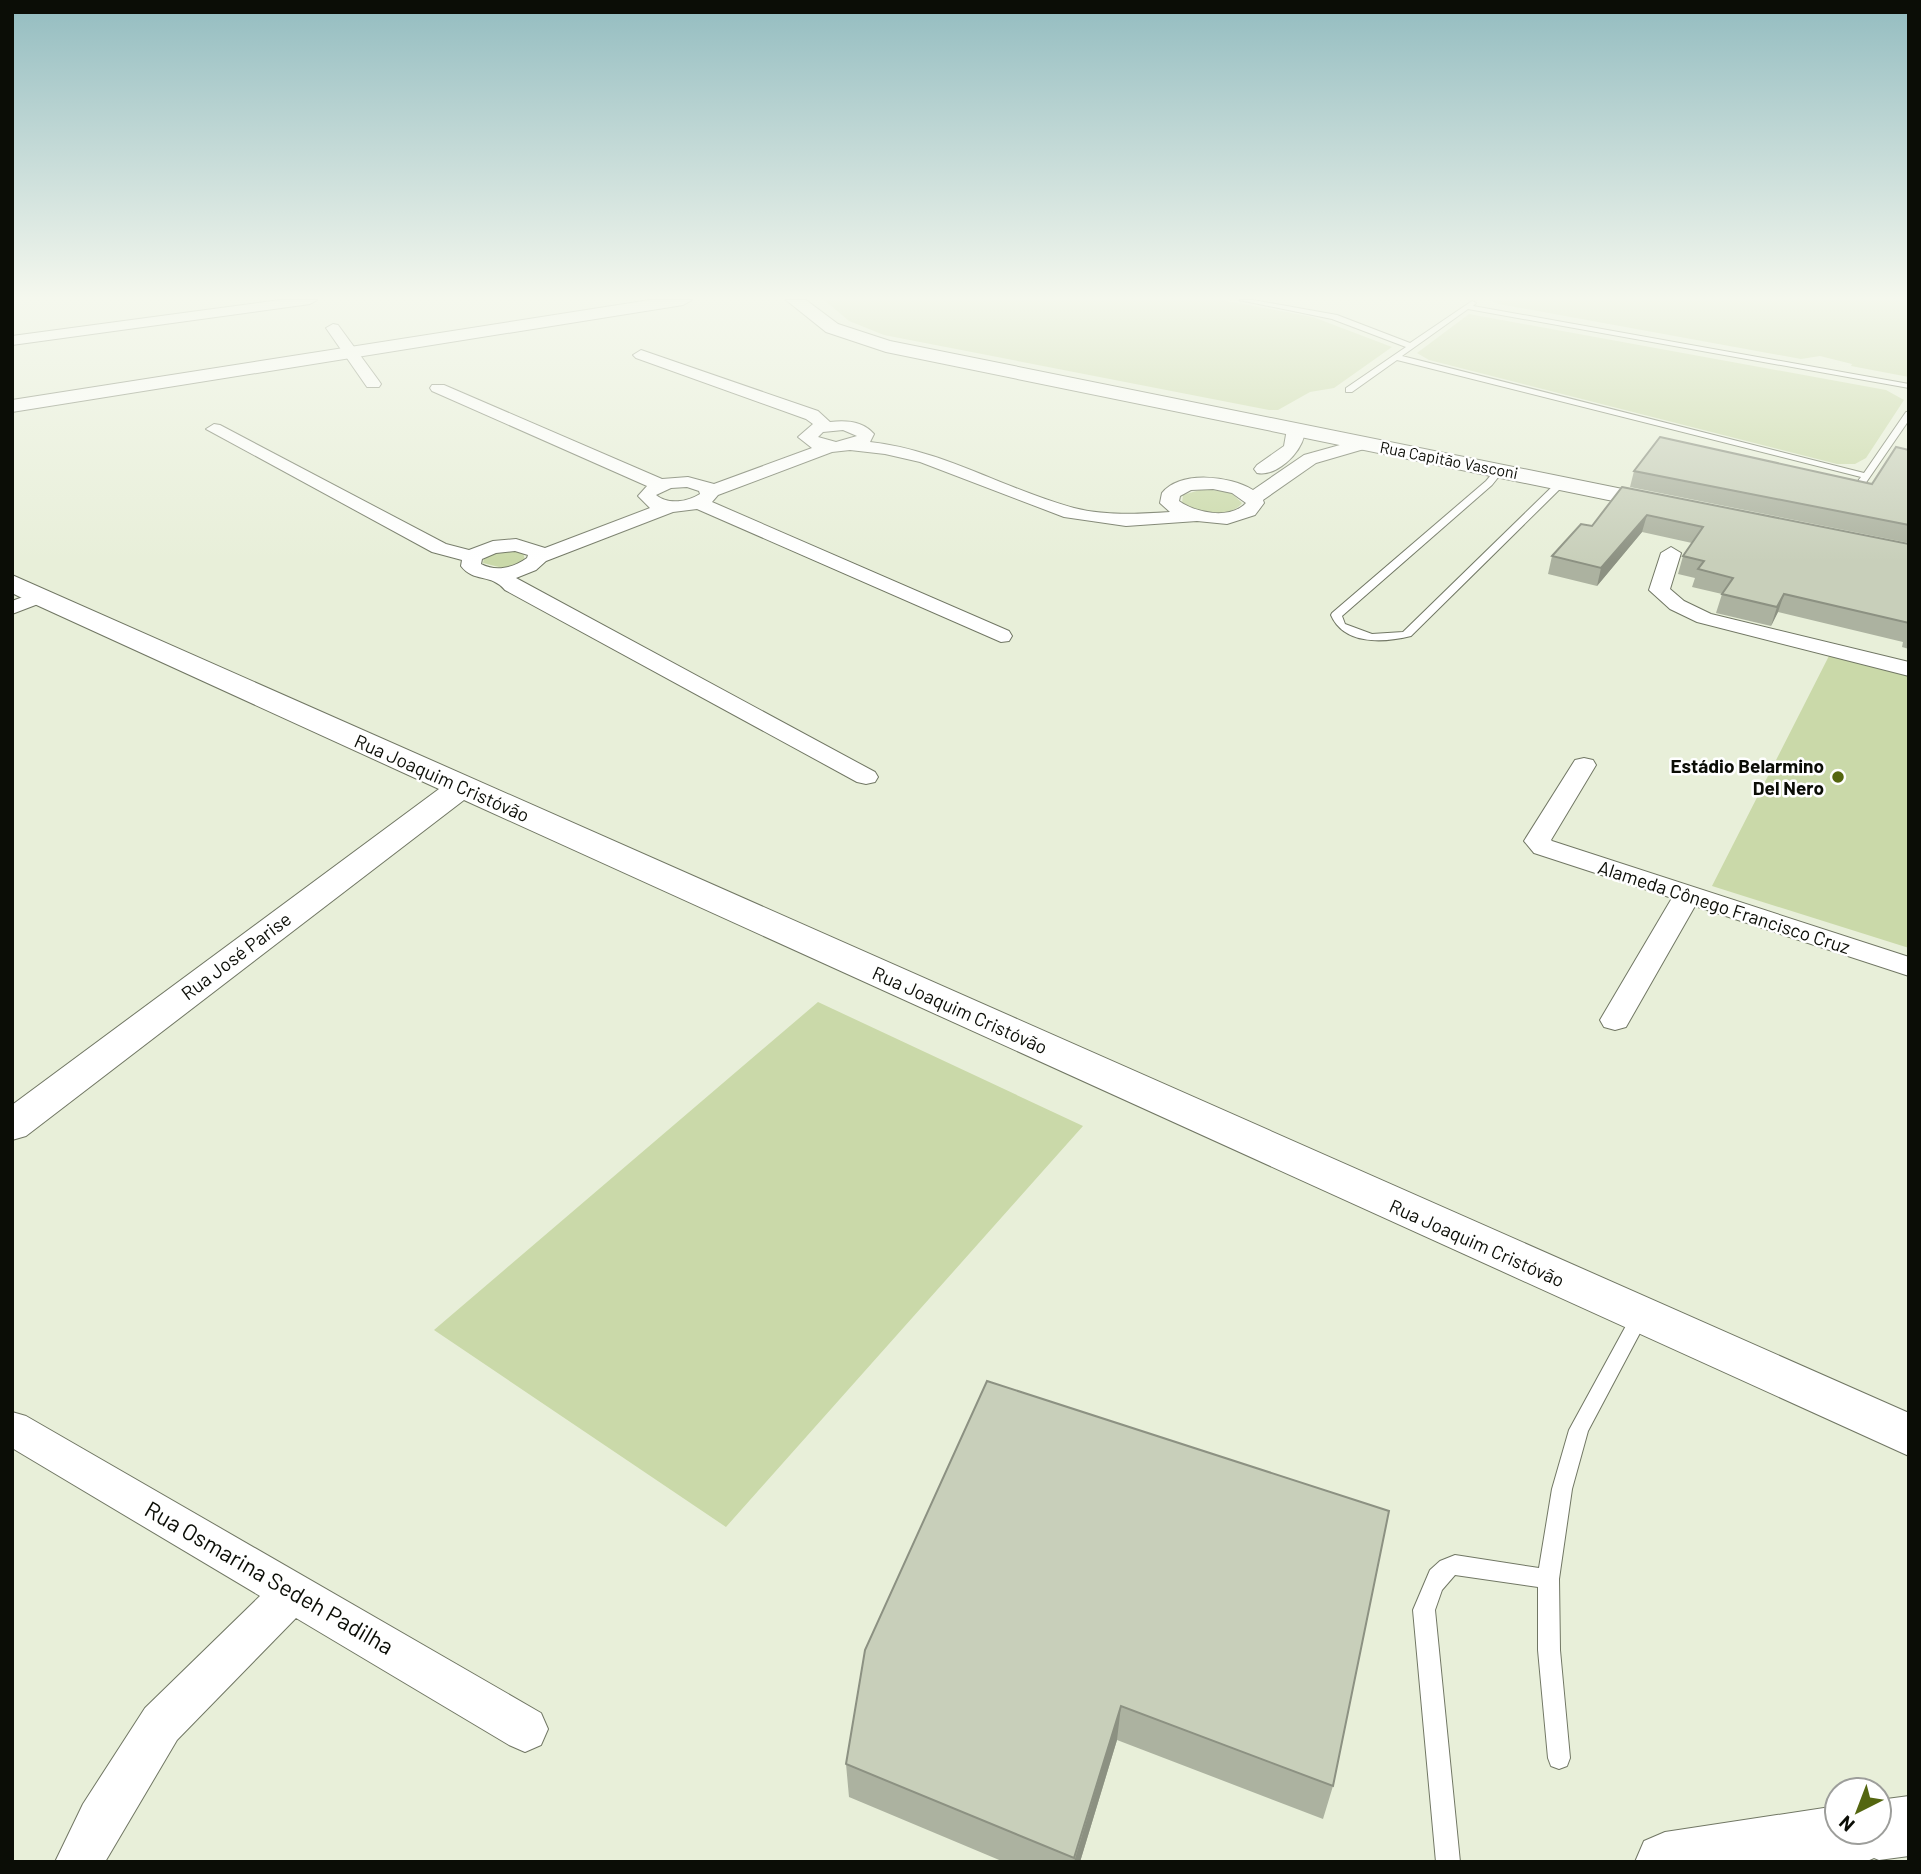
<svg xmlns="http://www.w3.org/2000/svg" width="1921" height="1874" font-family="Barlow,sans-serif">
	<rect width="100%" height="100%" fill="#e8efd9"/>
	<path fill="#cad9a9" d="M824,300h397l92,17 79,30 -58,41 -24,4 -32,18h-9l-385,-75 -35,-14z
		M1489,300h420v77l-58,-11 1,-2 -32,-8 -19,3 -302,-55z
		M1469,314l417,76 18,10 -38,58 -11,6h-18l-408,-104 -12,-7z
		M1203,489l27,3 12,11c-12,16 -46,12 -60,0l1,-8z
		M512,550l11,2 2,9 -22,7 -20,-5 1,-5 15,-7z
		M1832,650l77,19v279l-197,-62z
		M818,1002l265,124 -357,401 -292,-197z"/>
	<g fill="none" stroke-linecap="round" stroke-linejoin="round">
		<g stroke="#717764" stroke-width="2">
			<path id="service" d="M1239,300h14l84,15 73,28 62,-42 4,2 -3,3 436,78v4l-441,-79 -66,47 462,117 42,-61h3v8l-44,64 -3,1 -5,-3 4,-5 -464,-117 -45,32h-6v-4l60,-41 -74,-28z
				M1497,468l7,2 -12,15 -150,131 3,8 27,10 31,-2 155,-151 8,2 -155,153c-28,7 -67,9 -80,-21l1,-2 154,-132z
				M1640,1309l6,2 3,5 -61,115 -16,58 -13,90 1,71 10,108 -3,8 -8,3 -8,-3 -3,-8 -10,-108v-63l-83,-12 -13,15 -7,20 25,252h-24l-23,-252 17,-40 10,-9 15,-6 84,13 13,-79 17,-59 65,-119z"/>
		</g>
		<g stroke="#717764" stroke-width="2">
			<path id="minor" d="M280,300h37l-7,4 -298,41v-9z
				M333,324l5,1 41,56 2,3 -2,3h-12l-41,-59z
				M641,350l177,61 12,11c16,-2 33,-1 44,12l-4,8c73,8 134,47 204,66 31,8 64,6 96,4l-10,-9 2,-10c19,-23 68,-17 91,-3l51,-35 61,-17 9,5 -3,4 -55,16 -53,37 1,3 -9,12 -28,9 -30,-3 -71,5 -62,-9 -144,-55 -35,-8 -35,-4 -18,2 -114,43 -6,7 297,129 3,5 -3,5 -8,1 -304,-133 -24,3 -127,49 -10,9 -20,8 359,194 3,5 -3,5 -9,2 -9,-2 -352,-192c-14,-17 -31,-7 -44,-24l1,-6 -30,-8 -226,-123 8,-5 6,1 226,119 23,6 24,-9 23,-2 29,9 105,-40 -12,-12 9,-10 -215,-95 -2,-3 2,-3h12l218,94 26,-2 26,7 98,-36 -14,-11 15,-13 -7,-5 -170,-61 -3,-3zM843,430l14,6 -21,6 -18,-5 5,-5zM687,487l12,4 1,3c-13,8 -32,11 -44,1l15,-7zM1213,489l19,4 14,10c-16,17 -50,10 -67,-2l1,-5 11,-6zM515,551l13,4 -1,3c-14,10 -31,14 -46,6l1,-5 14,-6z
				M1295,424l6,1 3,11c-4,18 -28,41 -47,37l-3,-4 3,-4 27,-19 3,-17z
				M1671,547l10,6 -11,36 14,12 27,13 198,48v14l-212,-54 -27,-13 -21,-19 12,-37z
				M39,591l7,2 3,4 -3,4 -34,13v-13z
				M1584,758l9,2 3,5 -45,75 1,1 357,116v19l-214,-70 -69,121 -11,3 -11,-3 -4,-7 72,-122 -138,-45 -10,-12 51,-81z
				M12,1412l14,4 515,297 7,16 -7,16 -16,7 -16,-7 -213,-127 -119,122 -72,122h-50l28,-58 62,-96 115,-112 -248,-148z"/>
		</g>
		<g stroke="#717764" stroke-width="2">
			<path id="tertiary" d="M650,300h42l-9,5 -671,107v-12z
				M786,300h20l32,24 52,17 772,156 8,2 4,5 -4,5 -8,2 -776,-159 -60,-20z
				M12,575l1897,838v43l-1445,-656 -438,336 -14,4v-35l427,-316 -409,-187 -18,-9z
				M1909,1796v60l-30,4 -5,-2 -9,4h-230l9,-21 21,-9 172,-26v26h42v-32z"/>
		</g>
		<use href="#service" fill="#fff" fill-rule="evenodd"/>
		<use href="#minor" fill="#fff" fill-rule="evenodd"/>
		<use href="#tertiary" fill="#fff" fill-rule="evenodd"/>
	</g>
	<path fill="#acb2a0" d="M1909,450v93l-279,-56 4,-16 238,13z
		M1622,487l287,57v105l-7,-2 1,-5 -125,-30 -7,14 -55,-13 6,-19 -30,-7 3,-9 -17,-4 5,-18 9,-13 -50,-11 -45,54 -49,-12 4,-18 40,-30z
		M987,1381l346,405 -10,33 -206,-79 -37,122h-76l-155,-65 -3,-33z"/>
	<path fill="#8c9182" d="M1647,515l-5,17 -45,54 4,-18z
		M1784,594l-6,18 -7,14 6,-19z
		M1121,1706l-4,34 -37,122h-6z"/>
	<path fill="#c8cfba" stroke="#8c9182" stroke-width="2" d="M1660,437l212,47 24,-37 13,3v75l-275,-54z
		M1622,487l287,57v79l-125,-29 -7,13 -55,-13 11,-16 -35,-9 6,-8 -21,-5 20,-29 -56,-12 -46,53 -49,-12 29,-32 11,2z
		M987,1381l402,130 -56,275 -212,-80 -47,152 -228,-94 19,-114z"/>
	<linearGradient id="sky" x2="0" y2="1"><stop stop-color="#93bcc0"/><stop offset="0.53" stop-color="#f5f8ee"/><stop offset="1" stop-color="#f5f8ee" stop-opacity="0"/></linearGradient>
	<rect width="1921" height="562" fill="url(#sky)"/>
	<circle fill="#546610" stroke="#fff" stroke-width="2.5" cx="1838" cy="777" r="7"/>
	<g text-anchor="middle" stroke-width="5" stroke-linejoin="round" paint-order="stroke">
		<g font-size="16" fill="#0b0d06" stroke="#fff">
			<text transform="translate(1449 460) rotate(11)" y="6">Rua Capitão Vasconi</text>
		</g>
		<g font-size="19" font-weight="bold" fill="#0b0d06" stroke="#fff" text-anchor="end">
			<text x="1824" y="773">Estádio Belarmino<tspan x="1824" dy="22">Del Nero</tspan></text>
		</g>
		<g font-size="19" fill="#0b0d06" stroke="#fff">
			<text transform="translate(442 778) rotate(24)" y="7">Rua Joaquim Cristóvão</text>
			<text transform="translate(1724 907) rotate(18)" y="7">Alameda Cônego Francisco Cruz</text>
			<text transform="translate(236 956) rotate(-37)" y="7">Rua José Parise</text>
			<text transform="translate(960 1010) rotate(24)" y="7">Rua Joaquim Cristóvão</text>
			<text transform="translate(1477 1243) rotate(24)" y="7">Rua Joaquim Cristóvão</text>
		</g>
		<g font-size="23" fill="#0b0d06" stroke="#fff">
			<text transform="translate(269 1578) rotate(30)" y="8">Rua Osmarina Sedeh Padilha</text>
		</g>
	</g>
	<rect width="1921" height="1874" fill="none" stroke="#0b0d06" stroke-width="28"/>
	<g transform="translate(1858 1811) rotate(222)"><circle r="33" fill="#ffffff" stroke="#9d9e9b" stroke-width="2"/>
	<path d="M0-5L12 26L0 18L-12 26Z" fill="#546610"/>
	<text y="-10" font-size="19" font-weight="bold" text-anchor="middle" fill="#0b0d06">N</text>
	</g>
</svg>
